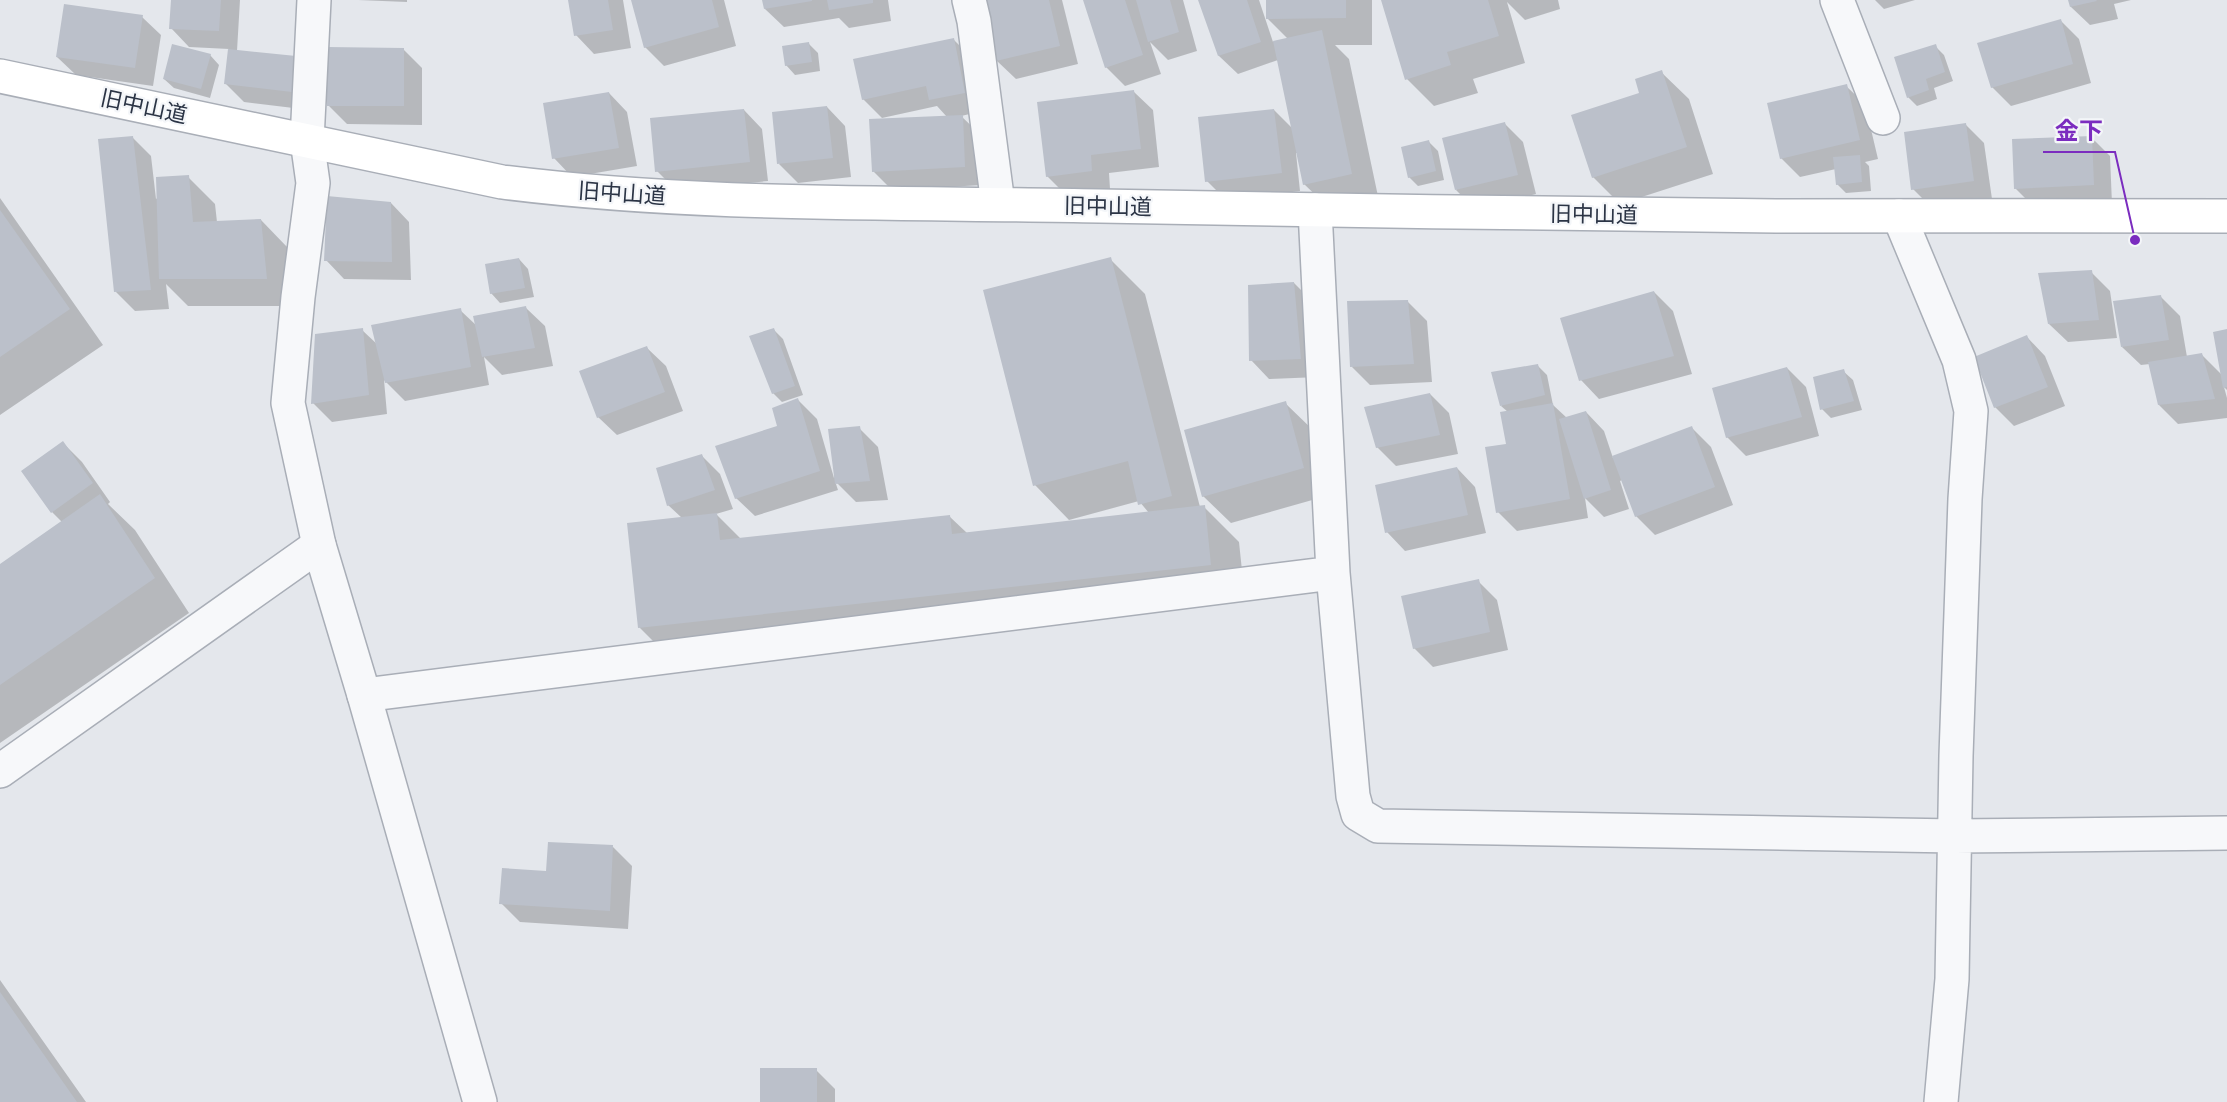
<svg xmlns="http://www.w3.org/2000/svg" width="2227" height="1102" font-family="'Exo 2','Noto Sans JP',sans-serif">
	<rect width="100%" height="100%" fill="#e4e7ec"/>
	<path fill="#0003" d="M172,0h68l-3,51 58,6 15,53 -66,-8 -19,-19 4,-34 -40,-2 -18,-19z
		M358,0h49v2z
		M570,0h53l8,48 -37,6 -18,-19z
		M633,0h91l12,46 -72,20 -19,-19z
		M764,0h124l3,21 -42,7 -10,-10 -55,9 -19,-18z
		M984,0h78l16,64 -62,15 -19,-18z
		M1085,0h98l14,51 -29,9 -18,-18 11,32 -36,12 -19,-19z
		M1200,0h59l14,42 15,-3 -21,-21v-18h105v45h-37l14,14 30,142 -47,10 -28,-27 -6,-31h-2l4,38 -74,9 -19,-19 67,-71 19,19 -15,-69 -40,14 -19,-18z
		M1382,0h176l2,9 -35,11 -18,-18 18,61 -52,16 5,14 -44,13 -27,-27z
		M1875,0h40l-31,9z
		M2069,0h62l-17,4 4,15 -28,6 -19,-18z
		M142,17l19,18 -8,51 -77,-11 -19,-18z
		M2060,20l19,19 12,44 -80,23 -19,-19z
		M953,39l19,19 11,53 -22,5 20,19 2,50 -91,5 -19,-19 74,-54 -10,-11 -55,12 -19,-19z
		M809,44l9,9 2,18 -25,4 -9,-10z
		M1935,46l9,9 9,26 -19,7 3,11 -20,7 -9,-9z
		M403,49l19,19v57l-75,-1 -19,-19z
		M210,55l9,10 -9,33 -36,-10 -10,-9z
		M1661,72l28,27 24,75 -93,30 -27,-27z
		M1846,86l19,18 13,55 -13,3 4,4 2,25 -25,2 -9,-9 -1,-15 -36,8 -19,-19z
		M1134,92l19,18 6,57 -50,6 1,16 -44,6 -19,-19z
		M609,93l18,19 10,54 -65,11 -18,-19z
		M827,107l18,19 6,51 -53,6 -19,-19z
		M744,110l18,19 6,52 -92,9 -19,-19z
		M1505,124l18,18 13,52 -61,15 -19,-19z
		M1965,124l19,19 8,56 -60,9 -19,-19z
		M132,137l19,19 5,43 32,-22 27,27 2,18 44,-2 27,28 6,58h-106l-22,-22 3,25 -34,2 -19,-19z
		M2091,137l19,19 2,48 -78,3 -19,-19z
		M1429,142l9,9 6,29 -26,6 -9,-9z
		M0,198l103,147 -103,70z
		M391,203l18,19 2,58 -67,-1 -18,-19z
		M519,259l9,10 6,28 -34,6 -9,-10z
		M1110,259l35,35 55,213h4l35,35 6,57 -571,63 -35,-35 43,-109 -14,-13 33,-50 19,19 13,35 -17,5 25,25 208,-23 18,17 182,-20 -10,-12 -70,19 -34,-35z
		M2091,272l19,19 7,47 -49,4 -19,-18z
		M1294,283l19,19 6,75 -50,2 -18,-19z
		M1654,292l19,19 19,63 -93,25 -18,-19z
		M2161,297l19,19 7,41 15,-2 20,20 5,-44v59l-3,-3 3,11v20l-49,6 -19,-19 -9,-41 -9,1 -19,-18z
		M1408,302l19,19 5,61 -62,3 -18,-18z
		M526,308l19,18 8,40 -51,9 -18,-18 5,28 -84,16 -21,-21 3,34 -55,8 -19,-19 49,-73 16,15 82,-35 17,16z
		M774,330l9,9 20,56 -21,7 -9,-9z
		M2027,337l18,19 20,50 -51,20 -19,-19z
		M647,348l19,18 17,45 -66,24 -19,-18z
		M1538,366l9,9 6,30 14,13 19,-6 18,19 9,27 79,-30 19,19 22,58 -78,30 -19,-19 -14,-36 -2,1 9,28 -25,8 -19,-19 3,20 -71,13 -19,-19 9,-67 1,-33 -7,-6z
		M1787,368l19,19 13,49 -73,20 -19,-19z
		M1843,371l10,9 9,30 -31,8 -9,-9z
		M1430,394l19,19 9,41 -62,12 -19,-19z
		M798,400l19,19 17,59 25,-50 19,19 10,53 -32,2 -21,-21 3,9 -83,26 -19,-18z
		M1285,403l28,27 17,65 -99,28 -28,-27z
		M63,443l19,19 28,40 -2,2 27,26 54,83 -189,130v-177l62,-44 -10,-10z
		M1457,468l18,19 11,46 -81,18 -18,-19z
		M1478,581l19,19 11,50 -75,17 -19,-19z
		M613,847l19,19 -4,63 -108,-7 -19,-19 47,-30z
		M0,980l86,122h-86z
		M816,1070l19,19v13h-74z"/>
	<path fill="#bbc0ca" d="M171,0h50l-2,31 -50,-2z
		M568,0h40l5,30 -39,6z
		M631,0h81l7,27 -75,21z
		M762,0h50v1l-48,8z
		M827,0h46v3l-44,7z
		M982,0h67l11,46 -64,15z
		M1083,0h42l18,55 -38,13z
		M1136,0h34l9,32 -31,10z
		M1198,0h49l14,42 -43,14z
		M1266,0h80v18l-80,1z
		M1381,0h107l11,36 -52,16 4,13 -46,15z
		M2068,0h28l1,1 -27,6z
		M64,4l79,11 -8,53 -79,-11z
		M2061,19l12,45 -82,24 -14,-45z
		M1322,30l30,144 -49,11 -30,-144z
		M954,38l11,55 -36,7 -3,-14 -64,14 -9,-41z
		M809,42l3,20 -27,4 -3,-20z
		M172,44l39,10 -10,35 -38,-10z
		M1936,44l9,28 -19,7 3,11 -22,8 -13,-41z
		M327,47l77,1v58h-77z
		M228,49l68,7 -4,36 -68,-8z
		M1662,70l25,77 -95,31 -21,-63 68,-22 -4,-14z
		M1847,84l13,56 -80,19 -13,-56z
		M1134,90l7,59 -50,6 1,16 -46,6 -9,-75z
		M609,92l10,56 -67,11 -9,-56z
		M827,106l6,52 -56,6 -5,-52z
		M744,109l6,53 -95,10 -5,-54z
		M1274,109l8,64 -77,9 -7,-65z
		M963,115l2,52 -93,5 -3,-53z
		M1505,122l13,53 -63,15 -13,-52z
		M1966,123l8,58 -63,9 -7,-58z
		M133,136l18,154 -37,2 -16,-153z
		M2092,136l2,49 -80,4 -2,-50z
		M1429,140l7,31 -28,7 -7,-31z
		M1860,155l2,27 -26,3 -3,-28z
		M189,175l4,47 68,-3 6,60h-108l-3,-102z
		M327,196l64,6 1,60 -68,-1z
		M0,210l70,99 -70,48z
		M1111,257l61,239 -34,9 -10,-44 -95,25 -50,-196z
		M519,258l6,30 -35,6 -5,-30z
		M2092,270l7,50 -51,4 -10,-51z
		M1294,282l7,77 -52,2 -1,-76z
		M1654,291l20,65 -95,25 -19,-63z
		M2161,295l8,45 -48,7 -8,-46z
		M1408,300l6,64 -64,3 -3,-66z
		M526,306l9,42 -53,9 -9,-41z
		M461,308l10,59 -86,16 -14,-58z
		M363,328l6,67 -58,9 4,-70z
		M774,328l21,58 -23,8 -23,-58z
		M2227,329v58l-4,1 -10,-56z
		M2027,335l21,52 -54,21 -20,-51z
		M647,346l18,46 -68,26 -18,-47z
		M2202,353l13,46 -57,6 -10,-43z
		M1538,364l7,31 -45,11 -9,-34z
		M1787,367l15,50 -76,21 -14,-50z
		M1844,369l10,32 -34,9 -7,-33z
		M1430,393l10,42 -64,13 -12,-41z
		M798,398l22,73 -85,28 -20,-53 62,-20 -5,-18z
		M1286,401l18,67 -102,29 -18,-67z
		M1553,403l17,96 -74,14 -11,-66 21,-3 -6,-32z
		M1586,411l25,79 -27,9 -25,-80z
		M860,426l10,55 -35,3 -7,-55z
		M1692,426l23,61 -80,30 -23,-61z
		M63,441l30,42 -42,30 -30,-42z
		M702,454l13,36 -48,16 -11,-38z
		M1457,467l11,48 -83,18 -10,-48z
		M100,494l55,84 -155,107v-121z
		M1205,505l6,60 -573,63 -11,-105 90,-10 3,27 230,-25 2,19z
		M1479,579l11,53 -77,17 -12,-53z
		M548,842l65,3 -3,66 -111,-7 3,-36 44,3z
		M0,992l77,110h-77z
		M760,1068h57v34h-57z"/>
	<g fill="none" stroke-linecap="round" stroke-linejoin="round">
		<g stroke="#a9aeb7" stroke-width="36">
			<path id="minor" d="M969,0l5,21 24,183
				M1837,0l46,118
				M307,140l7,-140
				M1315,210l18,363
				M1899,216l60,144 12,51 -6,88 -9,257 -4,223 -11,123
				M364,695l969,-122 20,223 5,18 20,12 577,10 272,-3
				M0,771l319,-226"/>
		</g>
		<g stroke="#a9aeb7" stroke-width="36">
			<path id="tertiary" d="M307,140l6,43 -15,114 -10,106 31,142 45,150 116,407"/>
		</g>
		<g stroke="#a9aeb7" stroke-width="36">
			<path id="secondary" d="M0,76l502,106c198,25 399,20 598,24 225,4 451,8 676,10 150,0 301,-1 451,0"/>
		</g>
		<use href="#minor" stroke="#f7f8fa" stroke-width="33"/>
		<use href="#tertiary" stroke="#f7f8fa" stroke-width="33"/>
		<use href="#secondary" stroke="#fff" stroke-width="33"/>
	</g>
	<g text-anchor="middle" stroke-width="4.5" stroke-linejoin="round" paint-order="stroke">
		<g font-size="22" fill="#2b3445" stroke="#f4f6f9">
			<text transform="translate(144 106) rotate(12)" y="8">旧中山道</text>
			<text transform="translate(622 193) rotate(4)" y="8">旧中山道</text>
			<text transform="translate(1108 206) rotate(1)" y="8">旧中山道</text>
			<text transform="translate(1594 214) rotate(1)" y="8">旧中山道</text>
		</g>
	</g>
	<path fill="none" stroke="#7b2cbf" stroke-width="2" d="M2135 240L2115 152H2043"/>
	<circle fill="#7b2cbf" stroke="#f4f6f9" stroke-width="2" cx="2135" cy="240" r="6"/>
	<g font-size="24" text-anchor="middle" font-weight="bold" fill="#7b2cbf" stroke="#f4f6f9" stroke-width="4.5" stroke-linejoin="round" paint-order="stroke">
		<text x="2079" y="139">金下</text>
	</g>
</svg>
